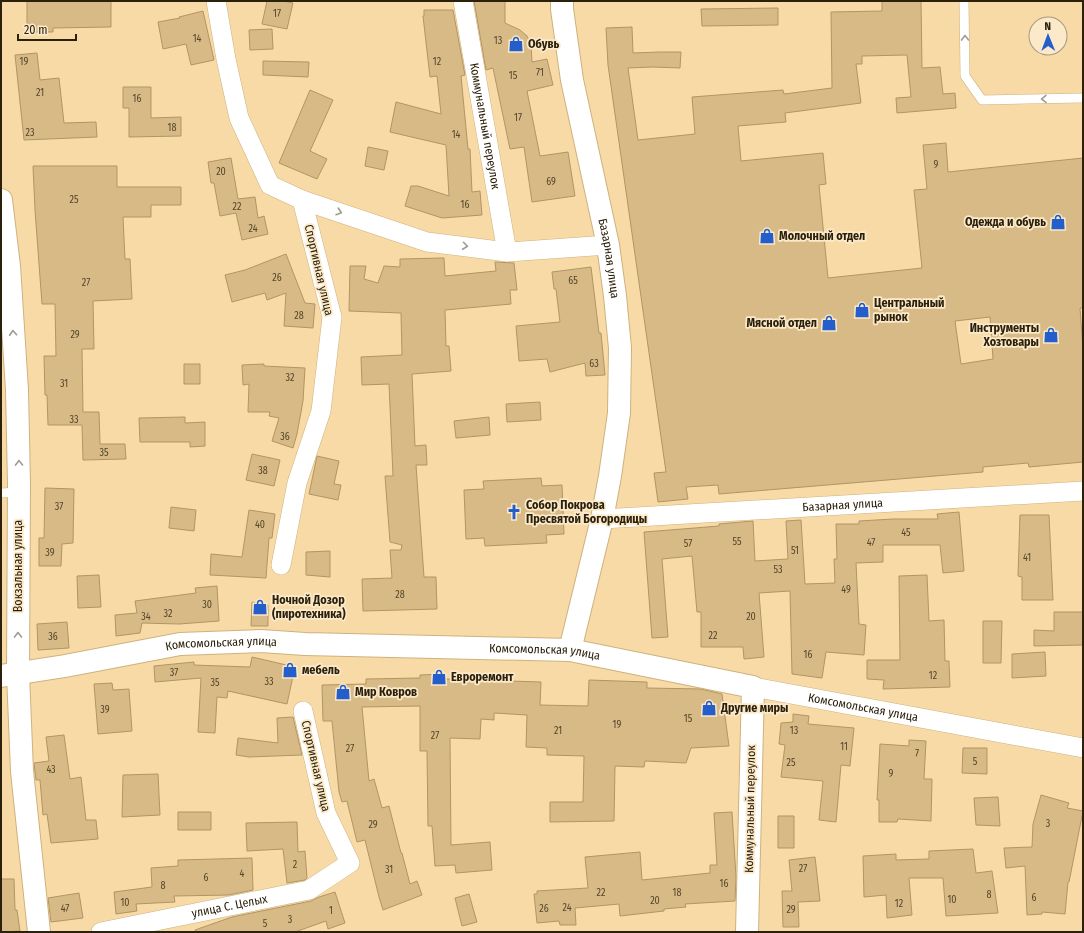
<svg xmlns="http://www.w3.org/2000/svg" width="1084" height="933" font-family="'Fira Sans Condensed',sans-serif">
	<rect width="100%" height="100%" fill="#f8daa6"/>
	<path fill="#d8ba87" stroke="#b19563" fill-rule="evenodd" d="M27,1h84v26l-58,1v4h-26z
		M267,1h16l10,2 -6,26 -25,-5z
		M474,1h31v22l15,7 7,6 4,8 1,18 15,-3 6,26 -26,6 13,65 28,-4 7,44 -43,6 -8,-55 -14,2 -17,-81 -7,2z
		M882,1h39l1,67 18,-1 3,27 12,-1 1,15 -59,5 -1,-15 15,-1 -4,-42 -45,1v8h-6l5,39 -76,10 1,9 -48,4 3,35 82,-8 3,31 -7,1 9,93 94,-10 -8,-78 13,-1 -4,-44 23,-2 2,29 135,-14v150h-3l3,41v113l-54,5 -1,-4 -45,4v5l-264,22 -1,-9 -32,2 2,12 -30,3 -4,-29 12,-1 -58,-407 -2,-37 26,-1 1,26 27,-1h21l-1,16 -27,-1 -25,1 10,72 57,-6 -3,-37 91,-7 1,4 48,-6 -1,-76 51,-1zM990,317l3,42 -32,5 -6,-43z
		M778,8v17l-76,1 -1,-17z
		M424,10h29l12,65 -4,1 7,73h2l2,43 8,-1 2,24 -40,3 -37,-12 6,-20h7l31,10 -3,-51 -56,-13 6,-30 45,12 -4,-38 -7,1 -7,-61h1z
		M203,11l11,49 -23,5 -5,-21 -23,5 -5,-27 22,-4 -1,-1z
		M272,29l1,20 -23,1 -1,-20z
		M37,53l3,27 19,-2 5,45 32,-1 1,15 -73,3 -9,-85z
		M263,61l46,1 -1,15 -45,-2z
		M123,87h28v31l30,-1v19l-52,1v-29h-6z
		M310,90l23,10 -23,51 17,8 -10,20 -38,-16z
		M368,147l20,4 -4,19 -19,-4z
		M231,158l7,41 17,-2 3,21 6,-2 4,18 -26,6 -6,-27 -16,3 -6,-33h-3l-3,-21z
		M33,166h84v21h64v18h-30v12h-28l2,42h5l2,40 -39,2 1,48h-12l1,63h16l1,32h25l1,15 -43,1 -1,-35h-34l-1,-30h-2l-1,-39h12l-1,-52h-13l-7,-94z
		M286,254l19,49 10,1 -2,24 -29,-2 2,-33 -19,7 -2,-7 -33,9 -7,-27 20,-5z
		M444,258l1,18 51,-5 -1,-9 19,1 3,27h-7l1,14 -66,6 1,36h3l2,25 -39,3 3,72 11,-1 1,20h-11l8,112h12l1,32 -74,2 -1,-32 30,-1 -2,-28h11l1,-5 -12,-3 -5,-66h8l-4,-92 -27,1 -1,-28 41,-2 -1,-42 -52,-2 1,-45h16l-2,13 14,4 6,-17 16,1v-8z
		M591,267l8,66h2l4,42 -19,1 -1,-13 -35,9 -3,-13 -28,2 -3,-35 44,-4 -4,-33h-2l-2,-17z
		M184,364h16v20h-16z
		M264,364v2l41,2 -2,33 -6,33 -4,14 -21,-7 7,-23 -10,-2 1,-4h-22l1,-28 -6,1 -1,-20z
		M540,402l1,18 -34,2 -1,-18z
		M185,417v6l20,-1v24l-15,1v-5h-50l-1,-24z
		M489,417l1,18 -34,3 -2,-17z
		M252,454l28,6 -6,26 -28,-6z
		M317,456l22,5 -5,23 7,1 -3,15 -29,-6z
		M541,478l1,8 20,-1 2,49 -18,1 1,8 -62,3 -1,-8 -18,1 -2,-49 20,-1 -1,-8z
		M45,488l29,1 -1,54 -11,1 -1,22h-22v-28h5z
		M171,507l25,3 -2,21 -25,-3z
		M249,510l26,4 -3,24h-3l-3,40 -56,-3 1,-21 31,3z
		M959,512l5,59 -21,2 -3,-28h-57v17l-27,1 3,61 7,1 -2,30 -38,-3 -4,26 -30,-4 -2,-83 -31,2 5,64 -20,2 -1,-12h-42v-35h-4l-5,-56 -30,3 6,78 -16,1 -8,-106 26,-2 49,-4v-2l34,-3 2,40 33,-2 -2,-38 15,-1 4,64 30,-1 -1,-24h3l-1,-35h23v-3l34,-2h45l-1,-5z
		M1020,515h29l4,85h-31v-23l-4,-1z
		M330,551v26l-24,-2v-23z
		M99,575l2,32 -23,1 -1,-32z
		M927,575l2,46 15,-1 1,41h4l1,26 -67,2 1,-9 -17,-1v-19h33l-1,-84z
		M217,586l2,35 -40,3 -37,-1 -2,10 -24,3 -1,-21 22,-2 -2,-12 61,-8 -1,-5z
		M252,602l16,3v21h-17z
		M1054,612h29v33l-49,1v-16l20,1z
		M983,621h19l-1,42h-18z
		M67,622l2,26 -31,2 -1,-26z
		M1045,652l1,24 -34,2v-24z
		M252,657l43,10 -8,37 -59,-13 -1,7 -10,-1 -2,36 -17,-1 3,-54 -46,4 -1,-16 40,-4v3l56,2z
		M445,674v5l96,3 -1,23 48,1 1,-26 58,2v6l54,1 21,5 7,52 -38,2 -5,15 -41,-2 -1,6 -29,-1 -1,55 -64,1v-20h33l1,-46 -37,-1v-7l-21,-1 1,-32 -33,-2v7l-13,-1 -1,20 -30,-1 1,107 39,-3 2,28 -36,3 -1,-8 -20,1 -3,-40h-4l-1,-75h-7v-45l-58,1 7,74 5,-2 8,29 7,-2 12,47h1l8,31 7,-3 5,14 -39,15 -4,-13 -14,-57 -8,2 -10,-41 -5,1 -3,-10 -7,-71h-9l-1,-36 44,-1v-5l54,-1v-3z
		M112,683l1,7 16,-1 3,42 -34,3 -4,-50z
		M793,714l16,2 -1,8 46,4 -4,38 -9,-1 -5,57 -17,-2 4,-39 -42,-4 4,-32 -6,-1 2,-21 12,-1z
		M293,717l9,38 -53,2 -13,-2 2,-17 40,5 -1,-25z
		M64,735l6,44 11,-2 5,43h10l2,19 -47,4 -4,-29 -4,1 -3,-35h-4l-2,-17 15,-2 -3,-24z
		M909,740l17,1 -2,38h8l-1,42 -33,-2 -1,3h-18v-22h-2l3,-56 29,2z
		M963,748h24v26l-25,-1z
		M158,774l2,41 -38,2 1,-42z
		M1041,795l28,8 -2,5 16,3 -14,71h-1l-3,32 -23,-2v2l-15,1 -2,-49 -19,2 -2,-20 28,-1 1,-23z
		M998,797l2,29 -24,-1 -2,-27z
		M178,812h33v18h-33z
		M732,812l4,65 -1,24 -50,3 1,3 -22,2v2l-44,5 -1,-12 -44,4 1,17h-16l-1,-4 -22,2 -3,-29h3v-3l51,-3 -3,-31 55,-5 2,28 68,-7v-8h7l-3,-52z
		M778,816h16v32h-16z
		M297,822l1,30 7,-1 2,27 -2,2 -18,3 -4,-34 -36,2 -1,-28z
		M973,849l3,24 16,-2 6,42 -52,3 -3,-38h-34l3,37 -25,3 -1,-23 -22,2 -1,-41 33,-2v6l33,-1v-8z
		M815,857l5,44 -22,1 1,25h-16l-1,-36h10l-3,-31z
		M252,858l1,32 -24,5 -55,1 1,6 -39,2 1,7 -21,3 -2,-22 38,-5 -1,-19 27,-2v-6z
		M1,879h13l1,31h2l3,21 -19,1z
		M335,892l10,31 -17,6 -2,-8 -31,11h-99l-1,-2 37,-13 79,-16 8,-4z
		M79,893l4,25 -32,4 -3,-24z
		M469,894l8,28 -15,4 -7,-28z"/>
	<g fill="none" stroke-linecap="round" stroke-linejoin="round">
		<g stroke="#ceb27e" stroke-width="10">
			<path id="lane" d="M964,1l1,75 17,24 101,-2
				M1,493l18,-1"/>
		</g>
		<g stroke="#ceb27e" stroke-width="20">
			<g id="street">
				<path d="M216,1l10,58 13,59 31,67 32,15 125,42 80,10 101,-7"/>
				<path id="s1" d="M463,1l44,251"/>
				<path id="s2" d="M602,519l481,-28"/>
				<path d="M281,565l16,-82 24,-72 11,-94 -30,-117"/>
				<path id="s3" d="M753,687l330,61"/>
				<path id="s4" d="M101,932l208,-42 41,-27 -24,-50 -23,-102"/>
			</g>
		</g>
		<g stroke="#ceb27e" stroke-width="24">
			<g id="secondary">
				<path id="s5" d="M562,1v8l10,71 36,165 7,51 5,52 -1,65 -9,63 -8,43 -32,131"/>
				<path d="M1,200l8,66 8,124 2,94 -1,190 4,97 17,161"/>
				<path id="s6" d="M1,676l64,-10 115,-22 81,-3 44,3 265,6 183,37 -6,245"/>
			</g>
		</g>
		<use href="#lane" stroke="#fff" stroke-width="9"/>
		<use href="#street" stroke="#fff" stroke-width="19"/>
		<use href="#secondary" stroke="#fff" stroke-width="22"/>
	</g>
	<defs><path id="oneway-chevron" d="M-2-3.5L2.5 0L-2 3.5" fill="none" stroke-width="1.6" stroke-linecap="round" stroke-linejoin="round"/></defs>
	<g stroke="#a09b91">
		<use href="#oneway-chevron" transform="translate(965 38) rotate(-91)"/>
		<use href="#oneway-chevron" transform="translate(1044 99) rotate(179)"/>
		<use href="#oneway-chevron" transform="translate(339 212) rotate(18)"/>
		<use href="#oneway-chevron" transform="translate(465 246) rotate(7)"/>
		<use href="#oneway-chevron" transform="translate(13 333) rotate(-94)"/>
		<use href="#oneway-chevron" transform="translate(19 463) rotate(-91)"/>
		<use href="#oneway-chevron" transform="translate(18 635) rotate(-90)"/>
	</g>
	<defs>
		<g id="shop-bare" transform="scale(1.2)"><path d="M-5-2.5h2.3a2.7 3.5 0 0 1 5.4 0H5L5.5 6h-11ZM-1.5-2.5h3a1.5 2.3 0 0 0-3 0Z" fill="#235ecb" stroke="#fbe9ca" stroke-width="2.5" paint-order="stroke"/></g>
		<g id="church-bare" transform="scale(1.2)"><path d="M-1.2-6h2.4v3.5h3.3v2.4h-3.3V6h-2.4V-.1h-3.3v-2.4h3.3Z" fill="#235ecb" stroke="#fbe9ca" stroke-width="2.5" paint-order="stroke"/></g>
	</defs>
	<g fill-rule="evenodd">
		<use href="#shop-bare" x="516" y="44"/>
		<use href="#shop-bare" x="1058" y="222"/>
		<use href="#shop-bare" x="767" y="236"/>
		<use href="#shop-bare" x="862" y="310"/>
		<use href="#shop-bare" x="829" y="323"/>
		<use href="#shop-bare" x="1051" y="335"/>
		<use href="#church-bare" x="514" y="512"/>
		<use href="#shop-bare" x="260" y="607"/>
		<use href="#shop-bare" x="290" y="670"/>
		<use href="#shop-bare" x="439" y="677"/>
		<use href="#shop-bare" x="343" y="692"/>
		<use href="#shop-bare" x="709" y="708"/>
	</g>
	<g text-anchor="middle" stroke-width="3.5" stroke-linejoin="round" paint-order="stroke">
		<g font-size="10" fill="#56462a">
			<text x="277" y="17">17</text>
			<text x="197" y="42">14</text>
			<text x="498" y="44">13</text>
			<text x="24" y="65">19</text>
			<text x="437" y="65">12</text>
			<text x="540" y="76">71</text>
			<text x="513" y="79">15</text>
			<text x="40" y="96">21</text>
			<text x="137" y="102">16</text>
			<text x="518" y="121">17</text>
			<text x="172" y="131">18</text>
			<text x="30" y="136">23</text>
			<text x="456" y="138">14</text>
			<text x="936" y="168">9</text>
			<text x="221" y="175">20</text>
			<text x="551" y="185">69</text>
			<text x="74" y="203">25</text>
			<text x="465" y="208">16</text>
			<text x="237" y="210">22</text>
			<text x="253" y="232">24</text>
			<text x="277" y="281">26</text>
			<text x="573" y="284">65</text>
			<text x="86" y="286">27</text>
			<text x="299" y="319">28</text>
			<text x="75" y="338">29</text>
			<text x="594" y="367">63</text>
			<text x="290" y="381">32</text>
			<text x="64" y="387">31</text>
			<text x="74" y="423">33</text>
			<text x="285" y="440">36</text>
			<text x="104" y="456">35</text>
			<text x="263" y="474">38</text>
			<text x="59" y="510">37</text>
			<text x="260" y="528">40</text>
			<text x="906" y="536">45</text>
			<text x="737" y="545">55</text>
			<text x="871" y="546">47</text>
			<text x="688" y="547">57</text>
			<text x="795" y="554">51</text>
			<text x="50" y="556">39</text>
			<text x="1027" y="561">41</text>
			<text x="778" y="573">53</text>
			<text x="846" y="593">49</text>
			<text x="400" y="598">28</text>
			<text x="207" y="608">30</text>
			<text x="168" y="617">32</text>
			<text x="146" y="620">34</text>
			<text x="751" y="620">20</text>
			<text x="713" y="639">22</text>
			<text x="53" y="640">36</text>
			<text x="808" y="658">16</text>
			<text x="174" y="676">37</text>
			<text x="933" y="679">12</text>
			<text x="269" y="685">33</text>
			<text x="215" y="686">35</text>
			<text x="105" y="713">39</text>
			<text x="688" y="722">15</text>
			<text x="617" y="728">19</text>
			<text x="558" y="734">21</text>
			<text x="794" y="734">13</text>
			<text x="435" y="739">27</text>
			<text x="844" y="750">11</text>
			<text x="350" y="752">27</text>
			<text x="917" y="757">7</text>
			<text x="975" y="765">5</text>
			<text x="791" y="766">25</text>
			<text x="51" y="773">43</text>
			<text x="891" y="777">9</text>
			<text x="1048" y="827">3</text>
			<text x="373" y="828">29</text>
			<text x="295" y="868">2</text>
			<text x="803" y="872">27</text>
			<text x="389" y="873">31</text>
			<text x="242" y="877">4</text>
			<text x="206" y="881">6</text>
			<text x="724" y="887">16</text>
			<text x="163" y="889">8</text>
			<text x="601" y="896">22</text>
			<text x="677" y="896">18</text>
			<text x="989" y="898">8</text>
			<text x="1034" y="901">6</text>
			<text x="952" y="903">10</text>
			<text x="655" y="904">20</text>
			<text x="125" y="906">10</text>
			<text x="899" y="907">12</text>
			<text x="567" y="911">24</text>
			<text x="65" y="912">47</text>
			<text x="544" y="912">26</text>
			<text x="791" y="913">29</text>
			<text x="331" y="914">1</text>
			<text x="290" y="923">3</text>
			<text x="265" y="927">5</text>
		</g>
		<g font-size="12" font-weight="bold" fill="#2b200b" stroke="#fbe9ca" text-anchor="start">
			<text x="528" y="48">Обувь</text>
			<text x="1046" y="226" text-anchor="end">Одежда и обувь</text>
			<text x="779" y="240">Молочный отдел</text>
			<text x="874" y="307">Центральный<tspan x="874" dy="14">рынок</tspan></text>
			<text x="817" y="327" text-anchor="end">Мясной отдел</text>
			<text x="1039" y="332" text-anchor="end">Инструменты<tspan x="1039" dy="14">Хозтовары</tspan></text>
			<text x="526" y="509">Собор Покрова<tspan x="526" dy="14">Пресвятой Богородицы</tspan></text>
			<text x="272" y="604">Ночной Дозор<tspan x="272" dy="14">(пиротехника)</tspan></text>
			<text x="302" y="674">мебель</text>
			<text x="451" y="681">Евроремонт</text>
			<text x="355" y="696">Мир Ковров</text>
			<text x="721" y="712">Другие миры</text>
		</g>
		<g font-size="12" fill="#2b200b" stroke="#fbe9ca">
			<text dy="4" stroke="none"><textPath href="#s1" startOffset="127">Коммунальный переулок</textPath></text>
			<text dy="4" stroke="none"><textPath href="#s5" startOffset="262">Базарная улица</textPath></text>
			<text transform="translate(319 270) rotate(77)" y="4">Спортивная улица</text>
			<text dy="4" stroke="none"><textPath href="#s2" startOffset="241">Базарная улица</textPath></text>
			<text transform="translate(18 566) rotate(-90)" y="4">Вокзальная улица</text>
			<text dy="4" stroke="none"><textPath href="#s6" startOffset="223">Комсомольская улица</textPath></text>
			<text dy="4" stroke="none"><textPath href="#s6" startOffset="547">Комсомольская улица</textPath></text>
			<text dy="4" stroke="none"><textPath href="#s3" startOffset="112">Комсомольская улица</textPath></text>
			<text transform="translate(316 766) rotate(77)" y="4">Спортивная улица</text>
			<text transform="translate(750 809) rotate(-89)" y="4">Коммунальный переулок</text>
			<text dy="4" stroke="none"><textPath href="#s4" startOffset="131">улица С. Целых</textPath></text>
		</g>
	</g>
	<rect width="1084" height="933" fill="none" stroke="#2b200b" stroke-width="4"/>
	<g transform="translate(1048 36) rotate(359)"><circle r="19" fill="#fbe9ca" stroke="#a8997e"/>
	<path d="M0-3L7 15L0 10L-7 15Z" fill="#235ecb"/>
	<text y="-6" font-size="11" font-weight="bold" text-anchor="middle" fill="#2b200b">N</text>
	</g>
	<path d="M18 34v6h58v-6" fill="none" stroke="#2b200b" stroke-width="2"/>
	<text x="24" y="34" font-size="12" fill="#2b200b" stroke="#fbe9ca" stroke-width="3" paint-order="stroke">20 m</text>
</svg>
